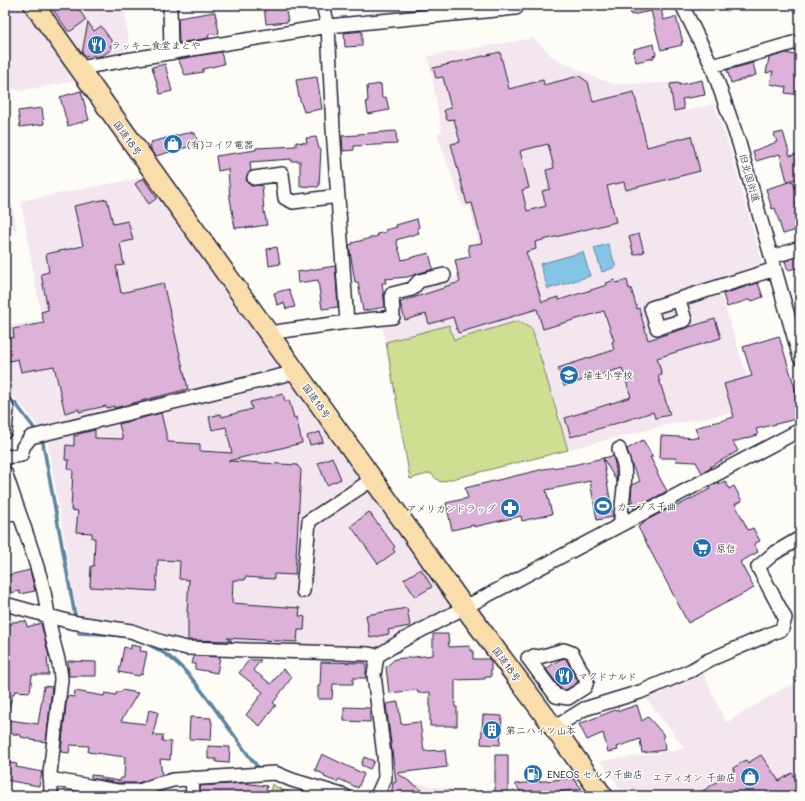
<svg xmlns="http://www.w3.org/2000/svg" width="805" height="801" font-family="Mali,'Klee One',sans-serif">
	<rect width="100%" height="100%" fill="#fdfcf7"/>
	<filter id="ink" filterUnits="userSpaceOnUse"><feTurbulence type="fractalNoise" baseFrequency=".025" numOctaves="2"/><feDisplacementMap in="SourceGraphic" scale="8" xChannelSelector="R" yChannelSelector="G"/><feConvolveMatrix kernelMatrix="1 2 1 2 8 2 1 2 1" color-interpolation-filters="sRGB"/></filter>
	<g filter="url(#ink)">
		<path fill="#f3e6ee" d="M5,5h16l54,76 -55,10 -15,-5z
			M45,5h79l6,50 -44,8z
			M533,38l20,19 45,22 17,5 57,-1 8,-2 6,30 28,-7 15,42 37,130 -46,15 37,117 -95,18 -222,56 -10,-9 -20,6 -28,-156 8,-2 11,1 -4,-22 27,-15 61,-16 -15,-63 -7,1 -26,-73 5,-2 -14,-76z
			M5,149l6,52 6,29 -12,1z
			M145,177l305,429 -77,42 -184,-4 -111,-26 -31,-180 -28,-36 -14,-11v-65l37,-5 -21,-120z
			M703,673l23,50 58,-35 16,-6v114h-179l-5,-14 -16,-21 79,-11 5,-3 -39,-50z
			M391,779l101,17h-108z"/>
		<path fill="#cede92" stroke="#788066" d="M518,321l14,8 36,121 -128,32 -10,-9 -20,6 -24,-137 63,-17 5,15z
			M272,784l10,6 22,6h-35z"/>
		<path fill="#84c5e5" stroke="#5d84a1" d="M608,244l8,23 -14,5 -8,-24z
			M583,252l7,24 -42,13 -8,-25z"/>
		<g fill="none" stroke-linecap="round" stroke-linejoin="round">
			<path stroke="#5d84a1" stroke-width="3.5" d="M5,396l11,8 21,28
				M42,438l34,183
				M77,626l2,7c16,1 38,1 52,5 53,15 72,57 103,97 9,12 17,26 28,36
				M312,793l10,3"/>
		</g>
		<path fill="#dcb2d9" stroke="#22223b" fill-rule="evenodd" d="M50,5h26l10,15 -15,11h-3z
			M264,5h21l3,17 -22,2z
			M630,5h31l2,15 13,-3 7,25h-2l1,3 -21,5 -10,-39 -20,4z
			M215,12l4,21 -11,2 1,3 -30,5 -1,-25z
			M88,22l6,9 7,-5 12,17 -3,3 2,3 -9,6 -8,2 -1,-2 -5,3 -3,-3 -2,1 -2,-3z
			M362,31v15l-17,1 -1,-14z
			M654,44l2,11 -3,1 1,2 -18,4 -3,-11h2l-1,-2z
			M221,52l3,12 -21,5v3l-18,3 -7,-16z
			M500,52l9,37 34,-9 1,5 35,-9 9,6 5,20 41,-10 13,55 44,-11 9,35 -74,19 -2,-8 -17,4 9,36 -81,20 1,7 -10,3 16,50 16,-5 1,3 48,-15 -1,-2 9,-3 1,3 11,-3 2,9 2,-1 6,21 2,-1 9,32 67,-21 6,19 -64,20 5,17 -4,1 12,39 -15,3 -2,-6 -42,13 -1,-2 1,2 -40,12 -6,-19 66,-21 -9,-29 -58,18 -6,-18 56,-18 -2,-8 2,-1 -10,-30 -61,18 -6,-20 -79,24 -5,-16 -24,7 -3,-10 -21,6 -5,-18 44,-14v-1l16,-5 -5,-22 15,-3 -2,-12 14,-2 -10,-40 -5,1 -16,-60 9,-2 -6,-23 -7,1 -3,-10 7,-2 -8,-31 -7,1 -3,-10zM548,144l6,24 -8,2 4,19 -8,2 4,15 -19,5 -5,-21 7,-2 -9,-37z
			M786,53l14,3v39l-15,-2 1,-6 -16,-3 3,-13 -7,2 3,-15z
			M753,63l3,12 -25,8 -4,-13z
			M165,64l7,27 -12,3 -8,-27z
			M317,77l5,32 -18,3 -5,-15 -3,-17z
			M702,80l3,15 -23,4 2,10 -10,2 -4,-27 9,-1v2z
			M381,84l1,14 4,-1 3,13 -21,4 -2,-13h2l-1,-15z
			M81,91l8,29 -21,6 -8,-29z
			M42,108l2,16 -24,3 -2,-16z
			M396,131l1,13 -43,2v4l-11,1 -1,-15 16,-1v-1z
			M191,132l1,1h3l3,11 -42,12 -4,-4 -2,-7 2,-1 -1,-2z
			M783,132l7,24 10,-3v25l-13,3 -7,-27 -24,7 -3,-10 24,-9 -3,-8z
			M316,137l3,12h2l-2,37 -1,1 -18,-1v-25h-9v-2l-41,3 1,9 -4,4 -1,5 2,3 3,3 11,-1 2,26 3,14 -21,3v-1l-11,1 -5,-30 -2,-29 -10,2 -2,-15 40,-6v-2l40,-2v-4l11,1 -1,-5z
			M143,178l14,20 -8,6 -14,-20z
			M793,181l6,20 -4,1 5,17v10l-17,5 -8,-26 -3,1 -6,-20z
			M107,199l6,25 15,-3 5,19 -13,3 4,22 -8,1 5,27 42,-10 25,106 -74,19v-2l-7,2 -1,-2 -27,6v-3l-14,4 -11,-47 -33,6 -3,-13 -13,3v-23l9,-2 -1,-8 31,-6 -3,-11 7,-2 -7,-36 8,-2 -3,-18 37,-8 -9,-40z
			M417,219l2,8 -2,1 2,5 -23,7 6,20 27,-7 4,16 -26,8 -22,2 1,4h-4l3,24 -22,4 -5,-29h-3l-6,-37 4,-1 -1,-1 26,-7 -1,-2 9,-2 -1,-2 12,-3 -1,-2z
			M639,234l5,18 -10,3 -5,-18z
			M277,247l3,17 -11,2 -2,-17z
			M800,256v11l-12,3 -3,-9z
			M335,266l3,41 -16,2 -4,-29 -20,3 -1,-11z
			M758,283l5,14 -11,4 -1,-2 -24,8 -4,-13z
			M289,289l6,18 -9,2 -2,-6 -7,2 -3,-12z
			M779,336l18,59h-2l5,23 -44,11 2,6 -25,7 5,9 -28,16 1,1 -9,5 -6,-11 -20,-1 1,-3h-17l1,-22 38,2 -4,-10 39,-11 -10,-33 28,-8 -9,-29z
			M283,394l2,8 4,-2 5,18 2,-1 6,26 -74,18 69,4 4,5 -6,105 -21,-1v5l-29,-2v3h-12l-1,23 68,5 -1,8 6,1 -1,13h-6l-1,12 -70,-4 5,3 -44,-1v-28h-1l2,-32 -10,-1 1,-18 -22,-1 -2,31 -66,-4 1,-21h3l1,-28h-3v-5l-16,-1 2,-21 -7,-1 2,-40 -5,-1 1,-9h-4l1,-15 8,1v-11l3,1 1,-2 17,-4v8l28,1 -4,-15 42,-11 7,29 32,2v7l32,2 -6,-26 -14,3 -3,-13 12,-3 1,3 30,-8 -2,-7z
			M320,432l3,10 -13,3 -3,-9z
			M643,440l10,17h-3l8,15 -1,1 10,18 -33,18 -4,-7 3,-1 -2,-3 1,-13 8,-4 -8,-15 -5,-17z
			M613,456l2,8 2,18 -14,-24z
			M332,457l9,22 -14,6 -9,-22z
			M603,458l10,59 -16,3 -7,-39 -44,9 6,24 -30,7 -1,-5 -47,11v-2l-22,5 -6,-27 22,-5 -3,-10 79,-19 29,-4z
			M725,481l4,8 5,-3 8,15 -7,3 13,26 5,-2 7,13 -6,3 4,8 -18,10 14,26 -66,35 -50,-96 5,-3v-2l31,-16 1,1 35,-18 -1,-2 9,-5 1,2z
			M369,512l26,35 -2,2 2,3 -17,12 -27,-38z
			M421,569l11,18 -17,10 -11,-18z
			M30,570l5,21 -15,3 -1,-3 -8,2 -1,-6 -5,2v-13z
			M407,608l3,18 -22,4 1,4 -19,4 -4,-23z
			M26,621l1,6 14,-4 7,29 1,5 -2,1 2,17h-17l-2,17 -15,-1 -1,3h-1l-5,17 -3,-1v-86h7v-2z
			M433,634h15l1,13 21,-1v4h3v9h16l2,2v16h-6v2l-30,1v27h2v19h-27v-34l-12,1 -1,-3 -28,3 -3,-26 9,-8 38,-4z
			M131,645l10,2 -1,4 7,1 -4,19 -1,4 -2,-1 -1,2 -20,-4 5,-25 7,2z
			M194,656l26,1 -3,16 -22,-4v-5h-3z
			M564,658l2,1 12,23 -12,8 -5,-1 -15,-20 13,-9z
			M249,660h12l-8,10 18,14 12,-15 9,8 -19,26 3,2 -16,21 -14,-11 17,-23 -24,-19z
			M68,661l28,1v14h-27z
			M321,662l45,1v15h-13v6h-20l-1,15h-14v-13h2z
			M44,686l8,1 -6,55 -15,-2v-1l-10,-2v-2l-14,-2 2,-13 29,4z
			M122,690l16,3 -17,28 25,3 3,-14 9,2 -5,23h10l-1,6 9,1 -1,18 -10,-1 2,16 -24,8h-20l-27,-5v-3l10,1v2l19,3 1,-3h3l1,-21 -37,-5 1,-6 -19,-1 -1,8 -8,-1 6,-56 7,1 1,-6 29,5 1,-3 11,2 1,-3h4z
			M398,702l3,22 19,-2 4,29 21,-1 2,17 -50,6 34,23h-40l2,-13 3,-1 -10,-78z
			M637,705l5,16 6,-4 15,17 2,16 -23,3 -2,-14 -23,8 1,3 -10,2 -5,-19 -16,7 -8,-16 39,-15 1,2z
			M344,707l26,1v14l-26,-1z
			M483,715l19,1 -2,29 -19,-1z
			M190,717l21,1v4h1l-1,18 -22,-1z
			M208,746l22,1 -1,16 -13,-1v-3h-8z
			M322,754l42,20 -6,14 -19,-9 -2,3 -13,-5 1,-2 -10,-5z
			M495,755h13v39h-13z
			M761,755l18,26 13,-8 8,13v10h-105l39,-25 -1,-3 13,-8 2,3z
			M364,757l10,4 -4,8 -9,-4z
			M5,762l12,2 -1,3 26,5 -3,14 -34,-6z
			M573,778l9,11 -58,7 -9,-12z
			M243,783l24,3 -2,10h-27l-21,-2v2h-16l-1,-10z"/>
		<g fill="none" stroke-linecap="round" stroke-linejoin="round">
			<g stroke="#22223b" stroke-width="16">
				<path id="minor" d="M170,5l1,48
					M682,5l30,61 27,77 61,215
					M712,66l88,-25
					M79,68l249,-42 188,-18
					M254,178l28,-4 3,24 8,4 45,-6
					M772,257l28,-9
					M679,300l6,20 -28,8 -6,-20 124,-39
					M347,322l46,-5 -1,-23 20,-5 7,-8 25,-6
					M268,333l79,-11 -14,-193 -5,-103 -5,-21
					M5,404l2,5 -2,22
					M619,449c1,5 4,11 5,16 3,20 -4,40 -3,60
					M5,457l16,-2 2,-8 8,-10 265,-65
					M5,472c13,39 28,77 38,116 4,15 5,32 9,48 3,15 9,29 9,44l-11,93 1,16 -1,7
					M5,515l13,-3
					M303,591l6,-70 64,-42
					M5,604l66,18 60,9 31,11 25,6 182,6 8,2 26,-16 397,-210
					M377,656l-3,19 10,80 1,23 -8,18
					M528,658l28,38 12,2 17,-11 2,-6 -15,-28 -8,-3 -25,7 -5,-1
					M554,728l30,-19 56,-17 52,-22 17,-10 73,-31 3,-11 -27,-51 15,-13 27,-16
					M192,778l1,18
					M50,779l67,12h22l19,-7 15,-4 102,-7 17,7 53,16"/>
			</g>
			<g stroke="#22223b" stroke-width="22">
				<path id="highway" d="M34,5l431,603 89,120 49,68"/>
			</g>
			<use href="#minor" stroke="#fdfcf7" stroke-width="13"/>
			<use href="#highway" stroke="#f9deab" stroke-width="19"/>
		</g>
	</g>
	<defs>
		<g id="restaurant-disc" transform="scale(1)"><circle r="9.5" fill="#1f6fb2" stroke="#fdfcf7"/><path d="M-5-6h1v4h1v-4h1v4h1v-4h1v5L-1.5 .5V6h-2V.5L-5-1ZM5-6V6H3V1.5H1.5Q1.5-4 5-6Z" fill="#fff"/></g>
		<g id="shop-disc" transform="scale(1)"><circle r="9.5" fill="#1f6fb2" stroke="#fdfcf7"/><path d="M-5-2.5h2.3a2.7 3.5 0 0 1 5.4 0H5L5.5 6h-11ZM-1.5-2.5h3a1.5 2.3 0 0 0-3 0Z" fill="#fff"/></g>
		<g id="school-disc" transform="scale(1)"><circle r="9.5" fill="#1f6fb2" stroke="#fdfcf7"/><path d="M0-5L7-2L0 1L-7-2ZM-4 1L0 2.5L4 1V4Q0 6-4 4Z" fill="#fff"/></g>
		<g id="stadium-disc" transform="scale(1)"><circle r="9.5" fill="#1f6fb2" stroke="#fdfcf7"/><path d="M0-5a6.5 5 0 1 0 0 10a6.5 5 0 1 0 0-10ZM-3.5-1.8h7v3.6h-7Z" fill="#fff"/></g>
		<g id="pharmacy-disc" transform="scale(1)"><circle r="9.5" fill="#1f6fb2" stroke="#fdfcf7"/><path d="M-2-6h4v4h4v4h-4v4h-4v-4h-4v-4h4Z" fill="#fff"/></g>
		<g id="supermarket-disc" transform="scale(1)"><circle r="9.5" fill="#1f6fb2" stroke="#fdfcf7"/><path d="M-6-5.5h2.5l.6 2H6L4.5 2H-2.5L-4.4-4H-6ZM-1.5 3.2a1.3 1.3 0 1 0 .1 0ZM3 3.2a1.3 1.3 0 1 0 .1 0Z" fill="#fff"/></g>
		<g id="building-disc" transform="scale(1)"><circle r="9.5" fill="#1f6fb2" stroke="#fdfcf7"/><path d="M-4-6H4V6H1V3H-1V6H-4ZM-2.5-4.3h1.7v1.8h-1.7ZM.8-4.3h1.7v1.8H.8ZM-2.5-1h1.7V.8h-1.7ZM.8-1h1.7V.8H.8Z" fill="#fff"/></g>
		<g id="fuel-disc" transform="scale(1)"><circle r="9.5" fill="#1f6fb2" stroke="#fdfcf7"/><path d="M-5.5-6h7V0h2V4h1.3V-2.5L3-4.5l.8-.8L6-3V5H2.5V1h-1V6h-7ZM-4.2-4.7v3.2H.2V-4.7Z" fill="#fff"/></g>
	</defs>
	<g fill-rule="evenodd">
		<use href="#restaurant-disc" x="97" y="45"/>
		<use href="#shop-disc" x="173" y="144"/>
		<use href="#school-disc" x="569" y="375"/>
		<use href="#stadium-disc" x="603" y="506"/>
		<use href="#pharmacy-disc" x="510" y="508"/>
		<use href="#supermarket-disc" x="702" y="548"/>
		<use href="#restaurant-disc" x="564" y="676"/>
		<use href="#building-disc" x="492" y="730"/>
		<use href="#fuel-disc" x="533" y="774"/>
		<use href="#shop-disc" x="750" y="777"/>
	</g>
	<g text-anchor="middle" stroke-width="3" stroke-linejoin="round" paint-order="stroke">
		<g font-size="10" fill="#22223b" stroke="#fdfcf7" text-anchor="start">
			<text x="111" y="49">ラッキー食堂まとや</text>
			<text x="187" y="148">(有)コイワ電器</text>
			<text x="583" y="379">埴生小学校</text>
			<text x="617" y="510">カーブス千曲</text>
			<text x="496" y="512" text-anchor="end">アメリカンドラッグ</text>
			<text x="716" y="552">原信</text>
			<text x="578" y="680">マクドナルド</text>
			<text x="506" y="734">第二ハイツ山本</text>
			<text x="547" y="778">ENEOS セルフ千曲店</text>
			<text x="736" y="781" text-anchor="end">エディオン 千曲店</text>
		</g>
		<g font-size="10" fill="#22223b" stroke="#fdfcf7">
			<text transform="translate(128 138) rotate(54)" y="4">国道18号</text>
			<text transform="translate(750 178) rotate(74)" y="4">旧北国街道</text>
			<text transform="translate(317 401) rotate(54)" y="4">国道18号</text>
			<text transform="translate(507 664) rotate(54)" y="4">国道18号</text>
		</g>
	</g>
	<rect width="805" height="801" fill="none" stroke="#fdfcf7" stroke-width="20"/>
	<rect x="10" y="10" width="785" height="781" fill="none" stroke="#22223b" stroke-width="1.5" filter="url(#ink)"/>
</svg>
